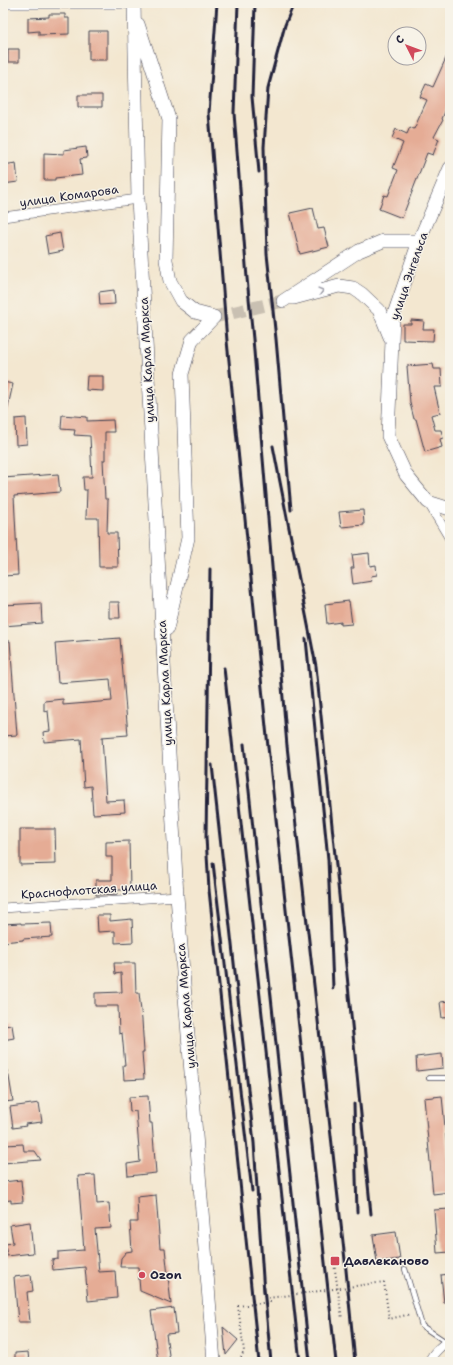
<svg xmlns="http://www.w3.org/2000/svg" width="453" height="1365" font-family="'Shantell Sans',sans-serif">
	<rect width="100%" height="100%" fill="#f7f3e8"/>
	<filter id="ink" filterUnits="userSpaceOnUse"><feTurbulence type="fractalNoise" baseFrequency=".025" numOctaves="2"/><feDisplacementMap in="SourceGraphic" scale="8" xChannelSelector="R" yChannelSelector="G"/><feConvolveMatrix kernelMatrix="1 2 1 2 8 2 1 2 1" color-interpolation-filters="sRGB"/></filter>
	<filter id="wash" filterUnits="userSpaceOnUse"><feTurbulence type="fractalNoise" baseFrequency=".012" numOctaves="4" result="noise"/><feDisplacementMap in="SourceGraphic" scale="16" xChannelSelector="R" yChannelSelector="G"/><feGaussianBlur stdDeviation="0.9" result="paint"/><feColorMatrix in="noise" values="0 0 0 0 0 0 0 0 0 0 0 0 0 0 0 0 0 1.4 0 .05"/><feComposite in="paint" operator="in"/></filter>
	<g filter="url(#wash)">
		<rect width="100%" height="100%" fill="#f3e7d0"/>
		<g id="blocks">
			<path fill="#e5ac95" d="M49,14h16v4h4v16l-30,1v-4l-11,1v-14l21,-1z
				M89,31h18v29h-18z
				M8,49h11v13h-11z
				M450,49v50l-8,20 1,1 -9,17 5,2 -6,16 -6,-2 -25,65 -23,-9 5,-14 4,1 10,-26 -5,-2 10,-25 -11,-5 4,-9 11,5 3,-7 4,2 13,-29 -7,-3 6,-13 7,3z
				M78,95h24v12h-24z
				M86,147l1,11 -7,1 2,16 -27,3v2h-11v-27l20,1v-4z
				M16,163l2,19 -15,2v-19z
				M313,208l5,21 6,-1 5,19 -29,7 -10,-41z
				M60,233l3,18 -15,3 -3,-18z
				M114,290l1,14 -15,1 -1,-13z
				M411,320l13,1 -1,8h11l-1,12 -30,-1v-16h8z
				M433,364l1,5h7l1,18h-8l6,26 -9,2 4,15h6l2,8 -3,1 2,8 -17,5 -9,-33h-2l-4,-16 -3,-37z
				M87,376h16v15l-17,-1z
				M3,382l10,2 -6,27h-4z
				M62,415l25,2v4l26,-1 1,12h-9v28h-2l2,39h3l-1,34h10l1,34h-19l-1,-49h-12l1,-28h-3l-1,-13h9l-2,-41 -16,-1 1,-5 -14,-1z
				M26,418l1,26 -11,1 -1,-26z
				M58,474l2,18 -46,4 4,79 -15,1v-98z
				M363,510l1,15 -23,2 -2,-15z
				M369,553l1,13 6,-1 1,10 -6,1 1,5 -19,3 -2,-16h3l-2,-13z
				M349,601l3,23 -11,1v-3l-14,2 -2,-20z
				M109,602h10l1,16h-11z
				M41,603l1,20 -39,3v-21z
				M120,638l8,97 -26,2 4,64 18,-1 1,12 -32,2 -2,-28 -7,1 -3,-48 -37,3 -1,-10 7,-1 -2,-20 -4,1v-11l19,-2v6l49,-4 -2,-22 -52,4 -3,-40z
				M3,641h7l7,94 -14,1z
				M20,829h35l1,35 -36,1z
				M129,841l1,49h-13v4l-21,1v-15h16v-23h-6v-15z
				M97,915h13v6l22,-2 1,23 -18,1v-12l-17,1z
				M21,923v1l30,-1 1,14 -29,2v1l-20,2v-18z
				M114,963h21l1,30h3l3,27 2,32h-2l2,27 -20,1 -1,-15h2l-3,-32 -3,1 -1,-28h-23v-13l27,-1 -1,-19 -6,1z
				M450,1001v16l-8,1 -2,-16z
				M12,1025l2,13 -11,2v-14z
				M442,1054l1,14 -26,3 -1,-14z
				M3,1071h5l5,30 -10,1z
				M148,1096l2,27h2l4,50 -28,3 -1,-12 13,-2 -4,-51 -6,1 -1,-15z
				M442,1096l8,83v13l-17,2 -9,-96z
				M39,1103l3,19 -17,2 1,2 -13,2 -3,-21z
				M23,1144l1,7h11l6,9 -38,3v-13h3l-1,-5z
				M95,1175l2,29 12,-1 2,25 -16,1 4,43 16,-1 2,27 -29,3 -3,-34 -32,3 -1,-10 6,-1v-7l26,-2 -6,-74z
				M21,1180l2,22 -12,1v-3l-8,1v-19z
				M156,1195l4,53h5l6,56 -31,-13 -2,-24h-18l1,-9 5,-6 6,-1 -2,-29h8l-1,-25z
				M450,1209v43l-13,1 -3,-43z
				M30,1222l3,31 -26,3 -2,-12 8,-1 -3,-18z
				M396,1232l4,27 -23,3 -4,-27z
				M450,1274v29h-6l-3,-28z
				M31,1275l2,16 -6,1 3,30h-12l-4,-45z
				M174,1308l3,25 -11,1 4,28h-12l-7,-51z
				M223,1327l15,13 -12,15z
				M28,1352l1,10h-14v-9z"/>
		</g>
	</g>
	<g filter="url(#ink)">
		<use href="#blocks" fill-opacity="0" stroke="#414051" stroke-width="1"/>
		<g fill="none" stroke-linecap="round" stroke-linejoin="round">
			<path stroke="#c9c0b2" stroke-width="13" stroke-dasharray="13 6" stroke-linecap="butt" d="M214,317l69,-16"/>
			<g stroke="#414051" stroke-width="6">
				<path id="lane" d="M429,1078h21
					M405,1269l17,57 24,16"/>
			</g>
			<g stroke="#414051" stroke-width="10">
				<path id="street" d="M3,4h131
					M3,217l135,-18
					M428,502l22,37
					M3,908l174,-12
					M429,1362c3,-8 13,-18 21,-22"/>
			</g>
			<g stroke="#414051" stroke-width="14">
				<path id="secondary" d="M134,3l4,196 39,697 37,466
					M138,24l31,95 -3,141 4,21 11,20 14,11 19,5 -22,23 -10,34 6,164 -21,91
					M450,168l-31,73 -26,76 -5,119 18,39 22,27 22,7
					M294,298l45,-12 14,2 9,6 17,16 11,27
					M283,301l76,-50 24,-10h36"/>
			</g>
			<path stroke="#414051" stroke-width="2" stroke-dasharray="1 3" stroke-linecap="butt" d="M333,1256l9,63
				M384,1282l5,37 22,-5
				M238,1306l6,45 -5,11"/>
			<use href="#lane" stroke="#fff" stroke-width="4.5"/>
			<use href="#street" stroke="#fff" stroke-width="9"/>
			<use href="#secondary" stroke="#fff" stroke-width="13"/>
			<path stroke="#22223b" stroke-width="3" d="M217,3l-8,110 18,228 41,406 68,615
				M238,3l-4,110 13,165 6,61 34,407 58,514 10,102
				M255,3l-3,94 7,75
				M273,446l43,220 55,548
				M291,510l-15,-171 -9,-85 -3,-107 4,-59 17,-63 9,-22
				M210,569l-4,268 3,53 50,472
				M306,639l22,220 5,129
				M224,668l76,694
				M244,744l66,618
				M212,765l42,378 10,150
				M213,863l39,328
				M354,1104l3,108
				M264,1288l7,74"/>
			<path stroke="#414051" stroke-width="2" stroke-dasharray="1 3" stroke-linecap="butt" d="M238,1306l32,-4 -1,-4 115,-16"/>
		</g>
		<defs><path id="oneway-chevron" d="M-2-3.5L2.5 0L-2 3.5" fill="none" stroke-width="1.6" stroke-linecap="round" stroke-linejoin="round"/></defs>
		<use stroke="#9c9ca7" href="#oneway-chevron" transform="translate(321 291) rotate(-15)"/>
	</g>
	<g fill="#d1495b" stroke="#f7f3e8" stroke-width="1.5">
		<rect x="330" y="1256" width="10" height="10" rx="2"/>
		<circle cx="142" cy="1275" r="4"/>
	</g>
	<g text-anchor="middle" stroke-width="3" stroke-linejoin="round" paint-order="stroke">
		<g font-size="12" fill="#22223b" stroke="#f7f3e8">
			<text transform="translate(69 196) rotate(-8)" y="4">улица Комарова</text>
			<text transform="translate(409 276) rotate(-71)" y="4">улица Энгельса</text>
			<text transform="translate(147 360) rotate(-93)" y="4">улица Карла Маркса</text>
			<text transform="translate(165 683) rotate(-93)" y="4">улица Карла Маркса</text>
			<text transform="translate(89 890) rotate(-4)" y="4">Краснофлотская улица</text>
			<text transform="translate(186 1006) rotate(-95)" y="4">улица Карла Маркса</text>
		</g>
		<g font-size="12" font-weight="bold" fill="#22223b" stroke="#f7f3e8" text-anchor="start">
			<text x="344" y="1265">Давлеканово</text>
			<text x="150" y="1279">Ozon</text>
		</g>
	</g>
	<rect width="453" height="1365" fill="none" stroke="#f7f3e8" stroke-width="16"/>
	<g transform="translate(407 46) rotate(312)"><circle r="19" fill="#f7f3e8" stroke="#a29fa3"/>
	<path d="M0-3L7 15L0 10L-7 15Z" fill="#d1495b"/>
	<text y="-6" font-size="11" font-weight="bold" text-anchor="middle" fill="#22223b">С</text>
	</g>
</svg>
